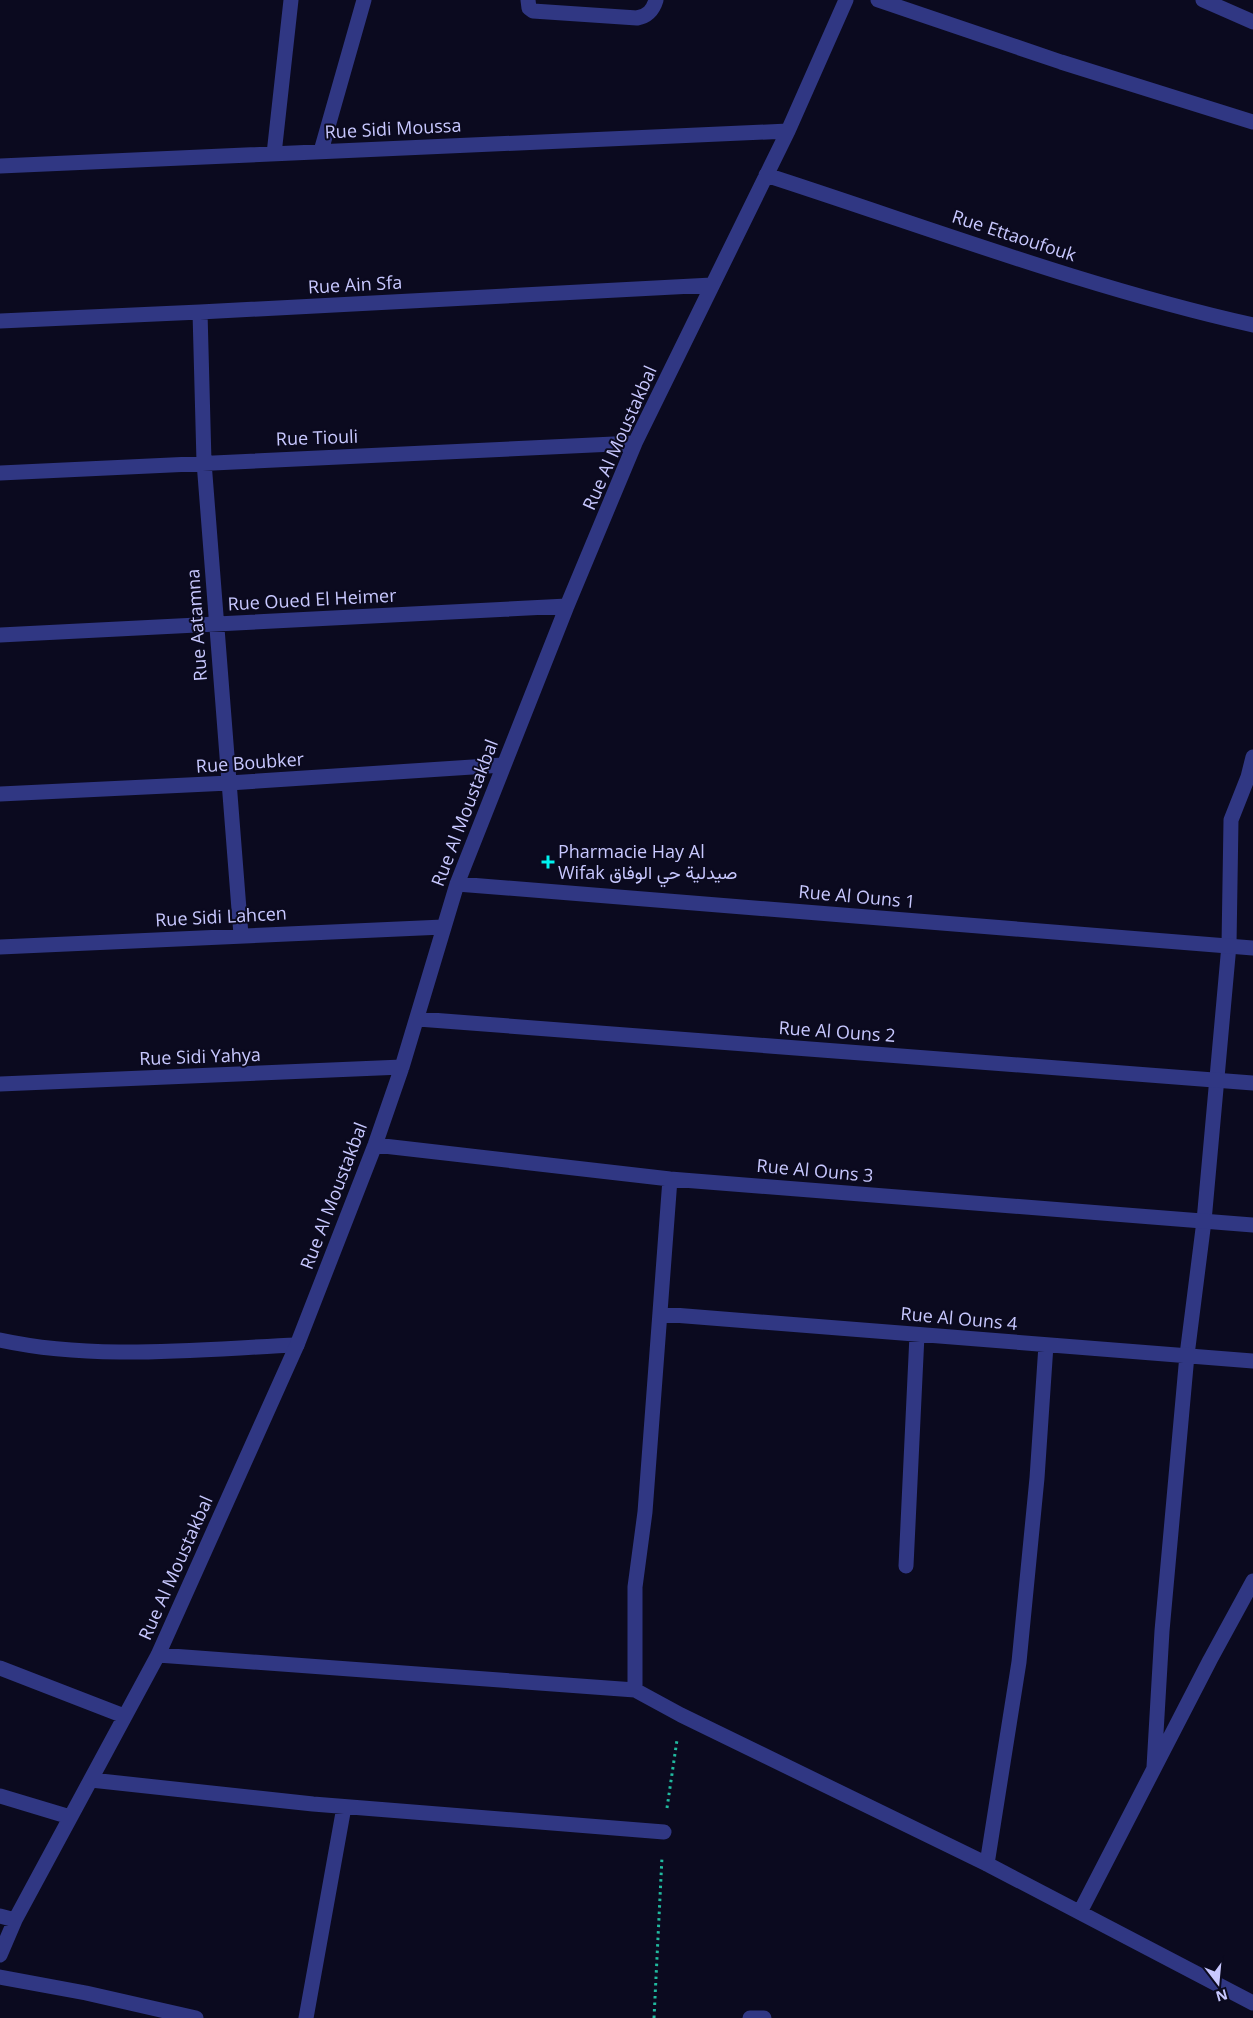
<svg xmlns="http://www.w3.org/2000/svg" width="1253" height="2018" font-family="'Open Sans',Vazirmatn,sans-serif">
	<rect width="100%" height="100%" fill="#0b0a1f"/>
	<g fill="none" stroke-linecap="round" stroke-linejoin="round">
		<path stroke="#21ba9f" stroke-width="3" stroke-dasharray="2.5 4" stroke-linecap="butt" d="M667,1808l10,-68
			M654,2018l8,-161"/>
		<path stroke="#303783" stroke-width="15" d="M0,1340c97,21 199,9 297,5
			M1187,1355l17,-134 25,-276 2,-125 17,-43 5,-20"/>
		<path stroke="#303783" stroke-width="15" d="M528,0l1,8 4,3 104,7c11,-2 16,-8 19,-18
			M878,0l183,62 192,60
			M1203,0l50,22
			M321,151l43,-151
			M274,154l17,-154
			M0,166l788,-35
			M766,175c161,52 322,113 487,150
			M200,312l4,150 37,473
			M0,321l200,-9 512,-27
			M0,473l635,-30
			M0,635l567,-29
			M0,794l229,-11 274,-18
			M457,884l796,64
			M0,947l443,-20
			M418,1019l835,64
			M0,1084l402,-17
			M375,1145l295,34 583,46
			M661,1314l592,47
			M906,1566l11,-231
			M158,1655l477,35 46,25 306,149 266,139
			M0,1668l124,48
			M635,1690v-103l10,-75 25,-333
			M1154,1767l8,-136 25,-276
			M91,1780l222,24 351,28
			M0,1796l70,21
			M987,1864l32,-202 18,-184 9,-133
			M1080,1912l130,-252 43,-79
			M0,1916l15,4
			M0,1955l15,-35 143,-265 139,-310 78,-200 27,-78 55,-183 110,-278 68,-163 153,-312 58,-131
			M0,1977l86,16 110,25
			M306,2018l38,-211
			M750,2018h14"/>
	</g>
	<path fill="#00f3ef" stroke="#0b0a1f" stroke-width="2" d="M545.5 854.5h5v5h5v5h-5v5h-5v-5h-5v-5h5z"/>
	<g text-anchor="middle" stroke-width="4" stroke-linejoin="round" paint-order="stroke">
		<g font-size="18" fill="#c8c8ff" stroke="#0b0a1f">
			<text transform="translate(393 129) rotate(-3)" y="6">Rue Sidi Moussa</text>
			<text transform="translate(1014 236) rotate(18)" y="6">Rue Ettaoufouk</text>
			<text transform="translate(355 285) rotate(-3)" y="6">Rue Ain Sfa</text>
			<text transform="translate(317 438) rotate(-2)" y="6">Rue Tiouli</text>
			<text transform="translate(620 438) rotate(-66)" y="6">Rue Al Moustakbal</text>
			<text transform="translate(312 600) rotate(-3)" y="6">Rue Oued El Heimer</text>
			<text transform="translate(197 625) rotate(-94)" y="6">Rue Aatamna</text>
			<text transform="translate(250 763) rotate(-4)" y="6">Rue Boubker</text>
			<text transform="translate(465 813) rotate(-69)" y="6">Rue Al Moustakbal</text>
			<text transform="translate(857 897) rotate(5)" y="6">Rue Al Ouns 1</text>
			<text transform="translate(221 917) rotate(-3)" y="6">Rue Sidi Lahcen</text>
			<text transform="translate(837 1032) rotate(4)" y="6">Rue Al Ouns 2</text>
			<text transform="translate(200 1057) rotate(-2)" y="6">Rue Sidi Yahya</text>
			<text transform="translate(815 1171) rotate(5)" y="6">Rue Al Ouns 3</text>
			<text transform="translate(334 1196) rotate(-69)" y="6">Rue Al Moustakbal</text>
			<text transform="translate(959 1319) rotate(5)" y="6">Rue Al Ouns 4</text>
			<text transform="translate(176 1568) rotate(-66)" y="6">Rue Al Moustakbal</text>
		</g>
		<g font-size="18" fill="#c8c8ff" stroke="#0b0a1f" text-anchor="start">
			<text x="558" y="858">Pharmacie Hay Al<tspan x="558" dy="21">Wifak صيدلية حي الوفاق</tspan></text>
		</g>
	</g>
	<g transform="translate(1218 1983) rotate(164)" stroke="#0b0a1f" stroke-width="4" paint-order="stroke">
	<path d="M0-4L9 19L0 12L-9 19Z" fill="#c8c8ff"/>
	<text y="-8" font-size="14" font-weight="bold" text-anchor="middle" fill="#c8c8ff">N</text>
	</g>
</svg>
